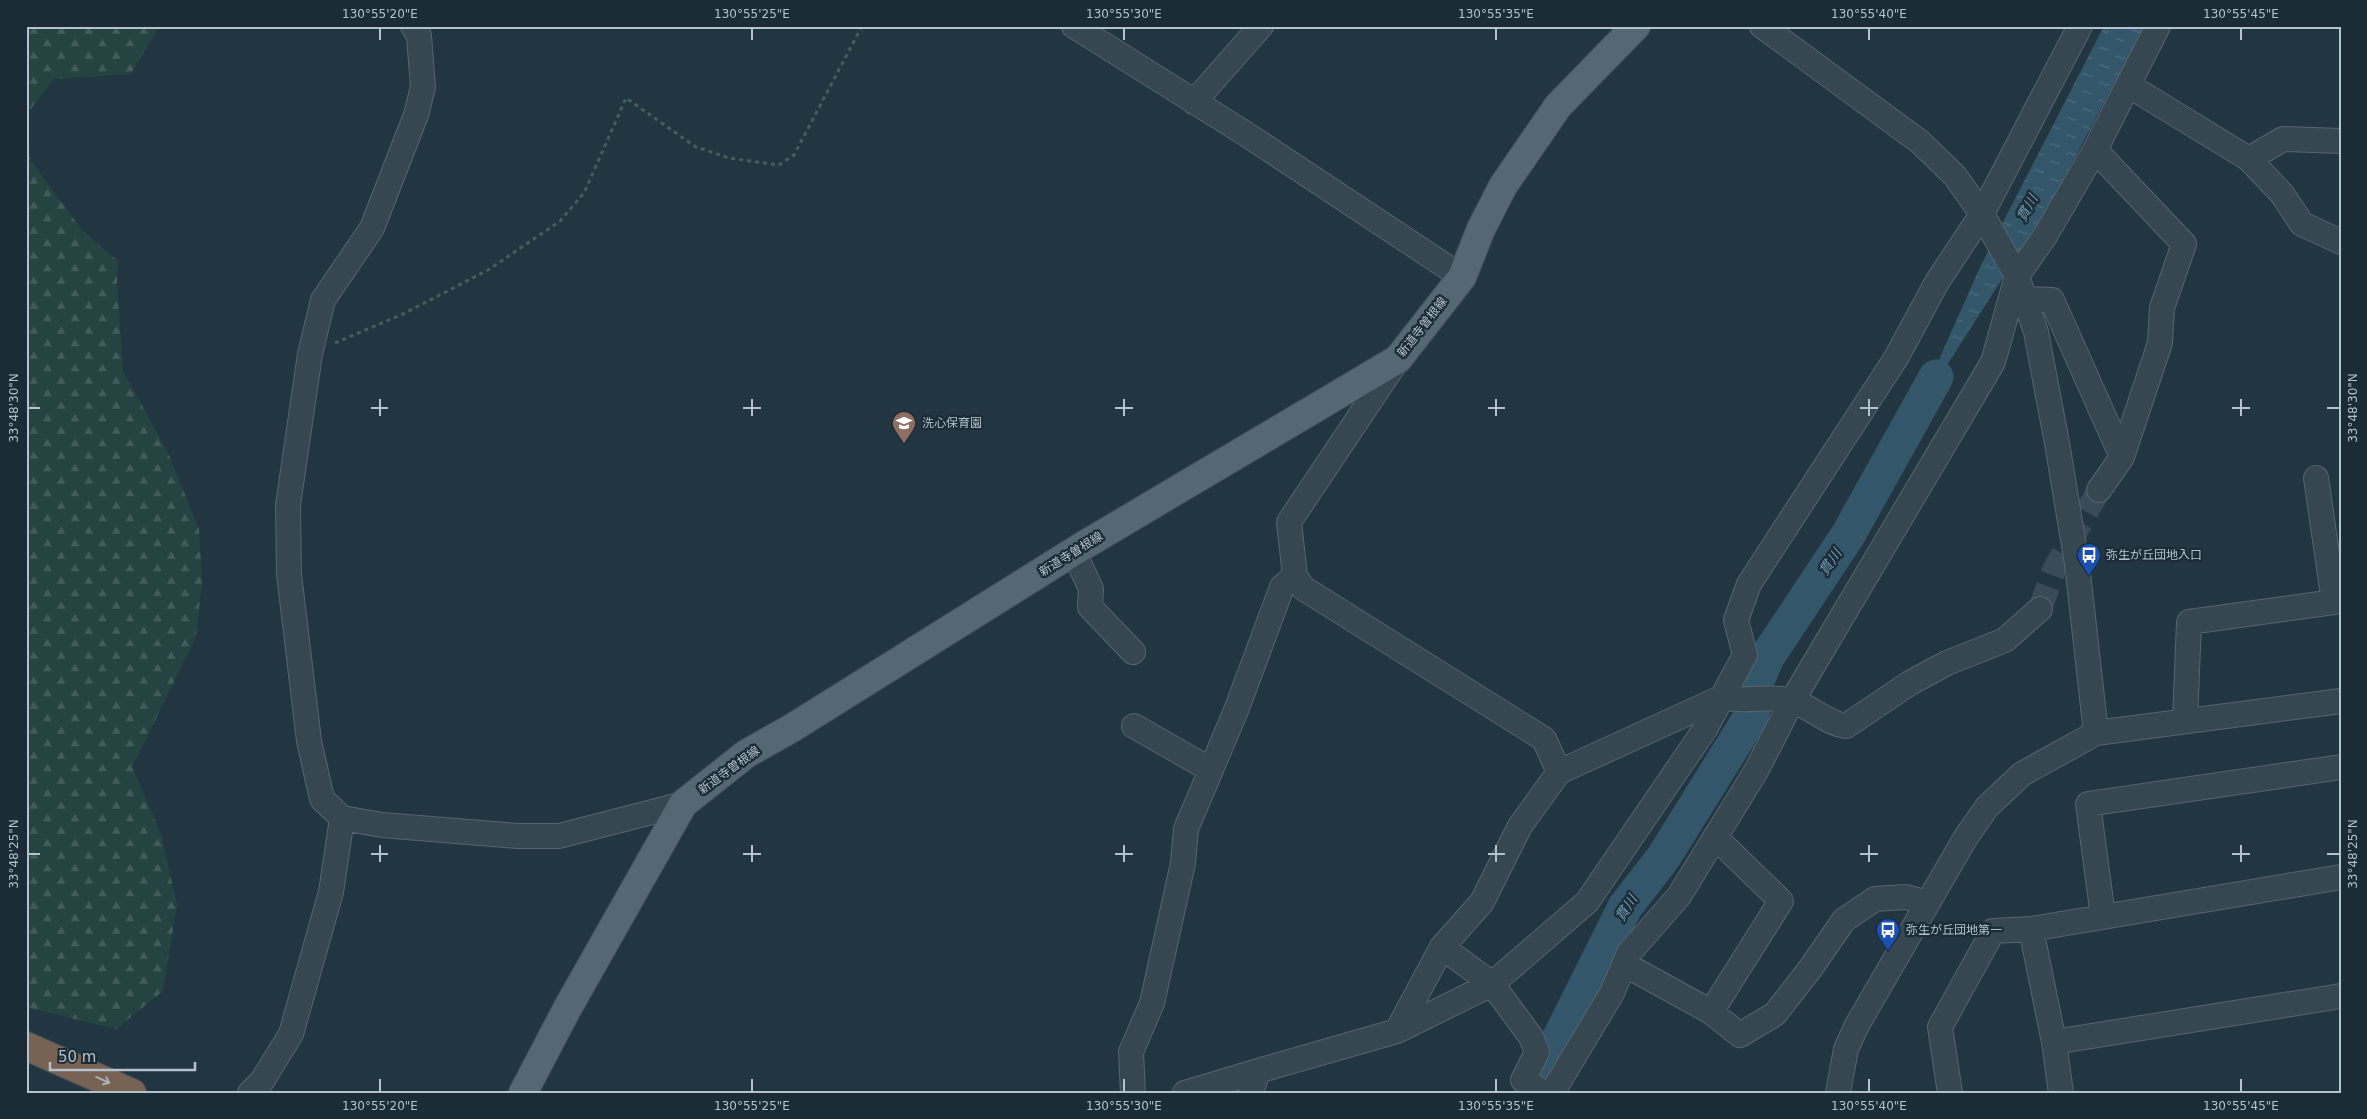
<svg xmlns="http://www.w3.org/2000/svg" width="2367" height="1119" font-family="'DejaVu Sans','Noto Sans JP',sans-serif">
	<defs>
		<pattern id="forest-firs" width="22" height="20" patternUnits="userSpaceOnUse" patternTransform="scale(1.25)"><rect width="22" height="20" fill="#254340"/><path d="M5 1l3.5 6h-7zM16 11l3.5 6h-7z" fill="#425c5a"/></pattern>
		<pattern id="water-ripples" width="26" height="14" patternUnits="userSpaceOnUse" patternTransform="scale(1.25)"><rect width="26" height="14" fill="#34566a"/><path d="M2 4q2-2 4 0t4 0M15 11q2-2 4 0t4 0" fill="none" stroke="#4f6d7e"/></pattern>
	</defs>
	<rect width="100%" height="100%" fill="#223642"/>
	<path fill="url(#forest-firs)" d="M26,26h133l-28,48 -77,5 -28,36z
		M26,126l5,35 51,69 36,31 -1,22 6,88 45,82 31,76 3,52 -6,56 -64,130 29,67 16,71 -14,86 -47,38 -90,-22z"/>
	<path fill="url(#water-ripples)" d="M2104,26h41l-96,180 -136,212 68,-153z"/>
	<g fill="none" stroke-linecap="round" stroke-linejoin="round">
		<path stroke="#34566a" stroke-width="35" d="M1532,1093l93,-186 38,-49 89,-143 4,-32 11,-26 81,-122 88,-158"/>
		<path stroke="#384b57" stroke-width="24" stroke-dasharray="24 12" stroke-linecap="butt" d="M2040,609l14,-39 45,-80"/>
		<g stroke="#55656f" stroke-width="26">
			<path id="minor" d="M413,26l6,10 4,51 -7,28 -44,113 -49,72 -13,54 -22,151 1,69 20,167 13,58 20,19 40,7 136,11h41l124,-32
				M1074,26l172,108 216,143
				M1762,26l158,116 35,34 27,38 35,62 19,56 21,111 20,121 19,169
				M2128,85l121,74 34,-20 58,2
				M1194,102l67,-76
				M2095,150l89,94 -22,64 -2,35 -38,114 -23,33
				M2249,159l33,35 20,30 39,18
				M2025,299l27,1 70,157
				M1398,359l-109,163 6,54 8,12 241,151 15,33
				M1074,552l17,37 -1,18 43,45
				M2185,721l4,-99 145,-20 -18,-124
				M1134,726l77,44
				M2103,916l-15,-112 253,-37
				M2031,929l23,113 7,51
				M1442,947l50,37 39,53 6,15 -14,28 21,13
				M1624,964l87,48 29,23 35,-21 35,-45 34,-49 31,-21 31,-2 22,6
				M1711,1012l70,-111 -66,-64
				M1397,1031l95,-47 95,-82 118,-173 40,-74 -9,-35 13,-36 147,-226 41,-76 45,-68 98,-188
				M2054,1042l287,-46
				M250,1093l12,-12 29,-47 40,-142 11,-74
				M1133,1093l-2,-41 21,-49 31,-140 3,-34 51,-121 45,-121 13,-11
				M1185,1093l73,-22
				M1251,1093l7,-22 139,-40 45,-84 40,-45 38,-76 39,-54 164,-75c22,6 45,-2 66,3 21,5 36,23 57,26l64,-43 37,-20 58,-23 35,-31
				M1552,1093l60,-100 17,-40 50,-57 77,-125 36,-70 201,-339 24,-86 28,-40 50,-86 63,-124
				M1838,1093l8,-44 11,-24 109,-188 21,-30 35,-33 74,-41 245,-32
				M1950,1093l-10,-66 53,-96 38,-2 310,-52"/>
		</g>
		<g stroke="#43535e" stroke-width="30">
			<path id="major" d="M523,1093l44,-84 116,-205 63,-50 46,-26 289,-181 317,-188 64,-82 19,-48 22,-43 55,-80 78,-80"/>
		</g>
		<g stroke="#42525c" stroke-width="30">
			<path id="highway" d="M26,1046l106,47"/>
		</g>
		<path stroke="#435f5c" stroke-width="3" stroke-dasharray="4 4" stroke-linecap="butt" d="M335,343l68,-29 85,-44 72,-49 24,-28 42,-95 70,49 33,11 50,7 15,-10 68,-129"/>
		<use href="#minor" stroke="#374751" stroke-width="24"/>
		<use href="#major" stroke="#556772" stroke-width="28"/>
		<use href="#highway" stroke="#786253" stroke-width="28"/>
	</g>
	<defs><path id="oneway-shaft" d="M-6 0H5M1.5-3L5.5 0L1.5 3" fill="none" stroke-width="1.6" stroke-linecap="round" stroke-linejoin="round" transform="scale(1.25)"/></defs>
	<use stroke="#aab4ba" href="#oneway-shaft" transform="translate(103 1080) rotate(24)"/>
	<path fill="none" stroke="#b3c2cc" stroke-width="2" d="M380,28v12M752,28v12M1124,28v12M1496,28v12M1869,28v12M2241,28v12M380,399v17M752,399v17M1124,399v17M1496,399v17M1869,399v17M2241,399v17M28,408h12M371,408h17M743,408h18M1115,408h18M1488,408h17M1860,408h18M2232,408h18M2327,408h13M380,845v17M752,845v17M1124,845v17M1496,845v17M1869,845v17M2241,845v17M28,854h12M371,854h17M743,854h18M1115,854h18M1488,854h17M1860,854h18M2232,854h18M2327,854h13M380,1079v13M752,1079v13M1124,1079v13M1496,1079v13M1869,1079v13M2241,1079v13"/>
	<defs>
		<g id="school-pin" transform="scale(1.25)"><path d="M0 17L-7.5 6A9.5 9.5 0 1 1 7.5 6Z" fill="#8d6e63" stroke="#1c2c37"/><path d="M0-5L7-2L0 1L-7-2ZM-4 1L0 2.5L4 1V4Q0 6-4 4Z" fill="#fff"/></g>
		<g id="bus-pin" transform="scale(1.25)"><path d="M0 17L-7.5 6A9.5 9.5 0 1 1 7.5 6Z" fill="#1a4fb4" stroke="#1c2c37"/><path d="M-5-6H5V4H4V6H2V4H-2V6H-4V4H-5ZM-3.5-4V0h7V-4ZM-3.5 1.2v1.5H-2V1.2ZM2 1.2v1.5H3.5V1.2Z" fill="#fff"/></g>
	</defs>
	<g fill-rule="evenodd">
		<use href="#school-pin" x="904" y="423"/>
		<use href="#bus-pin" x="2089" y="555"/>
		<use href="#bus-pin" x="1888" y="930"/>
	</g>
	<g text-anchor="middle" stroke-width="4.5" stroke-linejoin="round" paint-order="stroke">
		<g font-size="12" fill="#b3c2cc" stroke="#1c2c37">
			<text transform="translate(1422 327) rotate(-52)" y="4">新道寺曽根線</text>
			<text transform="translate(1071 554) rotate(-32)" y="4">新道寺曽根線</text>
			<text transform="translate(729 770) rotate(-36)" y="4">新道寺曽根線</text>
		</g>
		<g font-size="12" fill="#b3c2cc" stroke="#1c2c37" text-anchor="start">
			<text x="922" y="427">洗心保育園</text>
			<text x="2106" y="559">弥生が丘団地入口</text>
			<text x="1906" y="934">弥生が丘団地第一</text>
		</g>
		<g font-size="14" font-style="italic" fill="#709ab2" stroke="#1c2c37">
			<text transform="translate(2027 208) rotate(-61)" y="5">貫川</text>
			<text transform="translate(1830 562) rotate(-56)" y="5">貫川</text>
			<text transform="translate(1626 908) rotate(-58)" y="5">貫川</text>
		</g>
	</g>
	<rect width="2367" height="1119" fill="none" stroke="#1c2c37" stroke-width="55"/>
	<path d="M50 1062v8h145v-8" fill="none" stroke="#b3c2cc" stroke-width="2.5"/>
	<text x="58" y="1062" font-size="15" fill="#b3c2cc" stroke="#1c2c37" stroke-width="4" paint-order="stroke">50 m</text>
	<rect x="28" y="28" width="2312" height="1064" fill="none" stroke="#b3c2cc" stroke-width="2"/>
	<g font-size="12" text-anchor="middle" fill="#b3c2cc">
		<text x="380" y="18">130°55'20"E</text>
		<text x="752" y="18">130°55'25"E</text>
		<text x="1124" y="18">130°55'30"E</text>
		<text x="1496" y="18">130°55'35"E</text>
		<text x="1869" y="18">130°55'40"E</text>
		<text x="2241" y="18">130°55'45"E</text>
		<text transform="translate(14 408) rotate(-90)" y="4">33°48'30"N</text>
		<text transform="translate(2353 408) rotate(-90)" y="4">33°48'30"N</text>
		<text transform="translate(14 854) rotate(-90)" y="4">33°48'25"N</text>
		<text transform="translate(2353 854) rotate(-90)" y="4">33°48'25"N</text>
		<text x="380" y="1110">130°55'20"E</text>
		<text x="752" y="1110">130°55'25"E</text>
		<text x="1124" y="1110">130°55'30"E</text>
		<text x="1496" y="1110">130°55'35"E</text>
		<text x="1869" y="1110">130°55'40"E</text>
		<text x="2241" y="1110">130°55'45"E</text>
	</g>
</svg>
